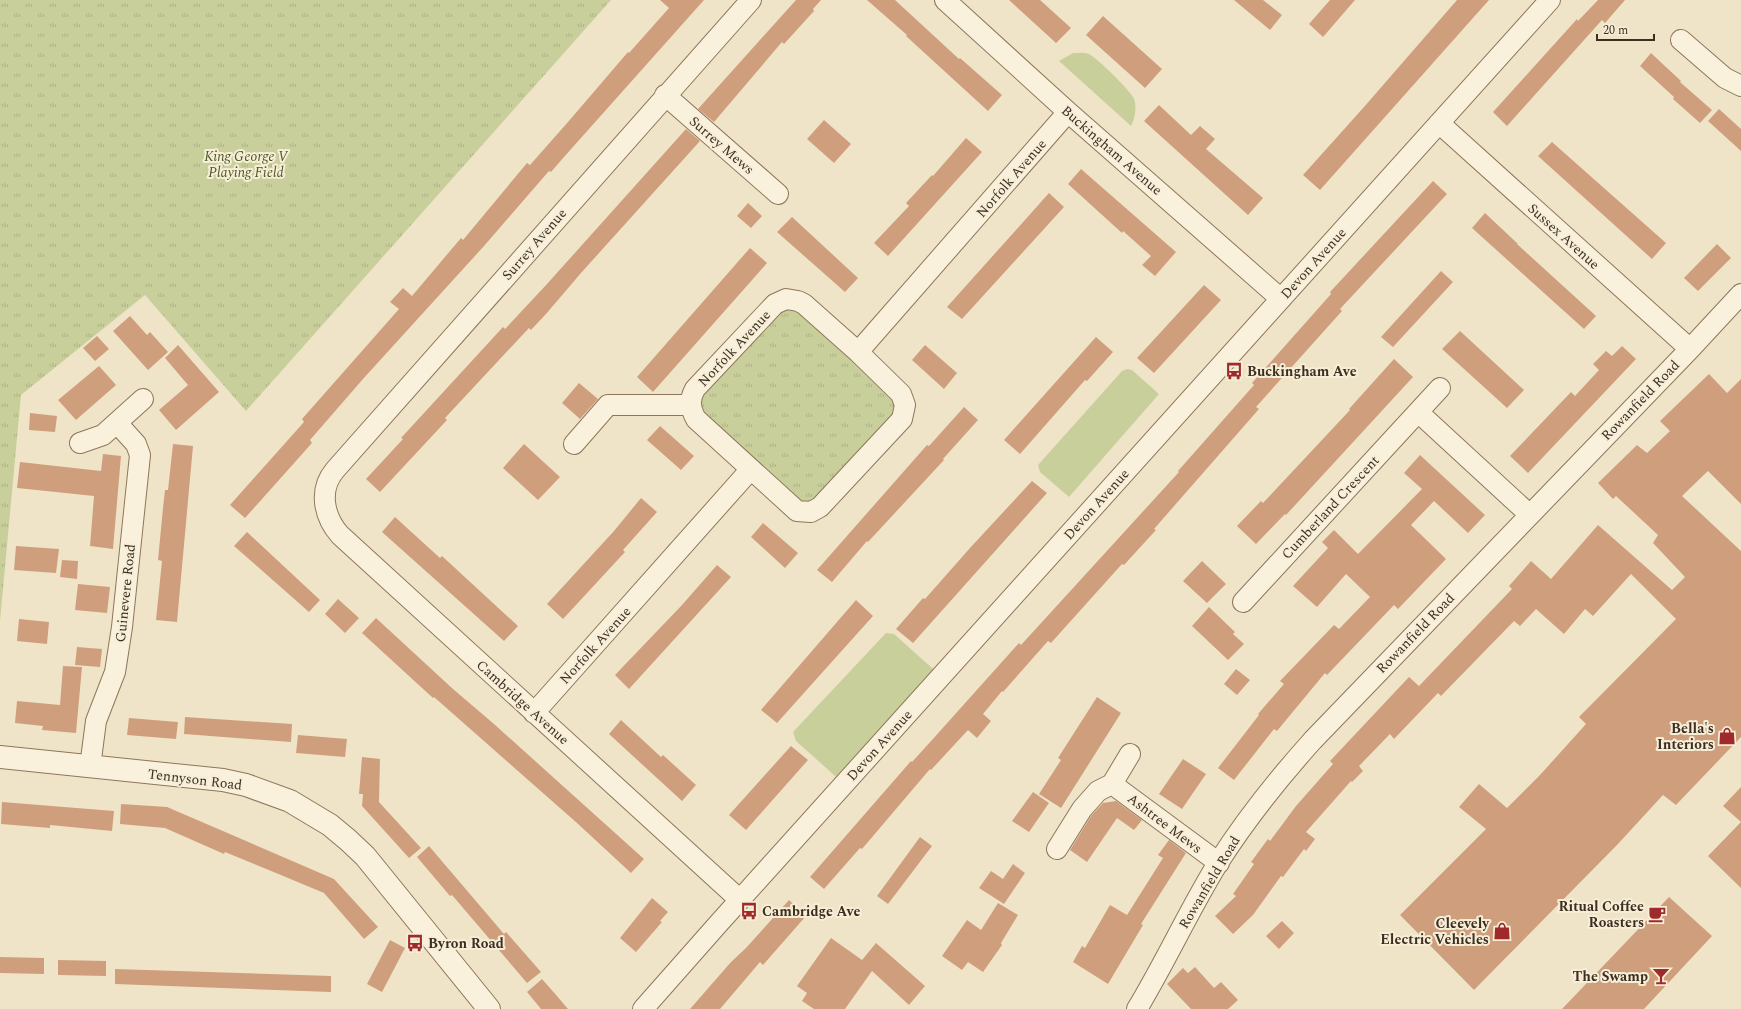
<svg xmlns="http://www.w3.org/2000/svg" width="1741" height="1009" font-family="Spectral,serif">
	<defs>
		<pattern id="park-tufts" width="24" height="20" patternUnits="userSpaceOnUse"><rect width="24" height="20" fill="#c9cf9b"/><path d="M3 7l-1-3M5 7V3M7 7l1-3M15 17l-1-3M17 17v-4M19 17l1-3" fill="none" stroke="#aeb285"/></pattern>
	</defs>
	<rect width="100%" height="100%" fill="#f0e4c8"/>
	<path fill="#c9cf9b" d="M1073,53c5,0 11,-1 16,1 7,3 43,38 45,45 3,8 1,20 -3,27l-72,-65z
		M1127,369l5,1 27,24 -90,103 -29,-25 -2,-7 84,-94z
		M886,633l8,1 47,42 -97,108 -48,-43 -3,-9z"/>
	<path fill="url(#park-tufts)" d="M0,0h611l-365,411 -101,-116 -124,100 -21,226z
		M788,309l11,2 94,85 2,13 -2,10 -74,81 -16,3 -103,-86 -1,-17 77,-88z"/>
	<path fill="#cf9f7d" d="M660,0h44l-140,157 -13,15 -2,-1 -65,75 -121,133 -53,61 2,3 -67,75 -15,-13 74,-83 -2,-3 97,-110 -9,-7 13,-14 9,8 49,-58 2,2 64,-77 3,2 38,-43 60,-70 1,1 40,-45z
		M796,0h25l-8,9 1,2 -30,33 -2,-2 -68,80 -16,-13z
		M867,0h28l64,59 1,-1 42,37 -14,16 -82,-75 1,-1z
		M1009,0h31l31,28 -15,15z
		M1234,0h29l19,15 -12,15z
		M1330,0h25l-32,37 -14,-13z
		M1457,0h32l-169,190 -17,-15 61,-68z
		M1598,0h27l-20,23 -3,-3 -95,106 -14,-14 84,-93 1,2z
		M1103,16l59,53 -17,19 -59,-53z
		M1651,53l30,28 -1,1 32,28 -12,13 -27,-24 1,-2 -34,-31z
		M1159,105l32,30 9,-9 15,13 -9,10 57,49 -15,17 -104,-94z
		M1719,109l22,20v22l-33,-30z
		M824,120l27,24 -17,19 -27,-24z
		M686,129l14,12 -119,132 -35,41 -15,16 -2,-2 -84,90 2,2 -67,72 -14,-13 37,-40 -2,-1 102,-111 2,2 42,-45z
		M966,138l16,14 -94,104 -14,-13 35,-37 -3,-3 26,-28 1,1z
		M1552,142l114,101 -14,16 -114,-103z
		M1081,169l95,83 -21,24 -13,-11 9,-9 -28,-25 -1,2 -54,-49z
		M1433,181l14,13 -107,115 2,2 -86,96 3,2 -105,120 2,1 -32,35 -2,-1 -71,79 -3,-2 -45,51 -1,-1 -19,23 8,7 -14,17 -9,-8 -37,40 -1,-1 -68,80 -2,-1 -36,41 -14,-12 101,-116 1,1 20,-22 87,-97 2,2 158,-173 -1,-1 76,-86 -2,-2 79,-89 -1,-2z
		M1049,193l15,14 -102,112 -15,-12z
		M748,203l14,13 -11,12 -14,-12z
		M1485,213l33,31h-1l79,72 -12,13 -112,-101z
		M792,217l66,61 -13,14 -68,-60z
		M1717,244l14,14 -33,33 -14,-13z
		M750,248l17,15 -114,129 -16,-15z
		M1441,271l12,11 -60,65 -12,-10z
		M1204,285l17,15 -67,73 -17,-15z
		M130,316l17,19 3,-3 18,20 -20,18 -35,-39z
		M1460,331l64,59 -17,18 -65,-59z
		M97,336l12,13 -14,12 -12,-13z
		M1096,337l17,15 -26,29 -2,-1 -65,74 -16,-14z
		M178,345l41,47 -43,38 -17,-20 29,-25 -23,-27z
		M925,345l32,28 -13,16 -32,-29z
		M1622,346l14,13 -108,114 -18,-17 61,-64 4,4 24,-26 -6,-6 13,-13 6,5z
		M1394,359l19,18 -127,138 -1,-1 -29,30 -19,-18 24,-25 2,2 87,-93 -1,-1z
		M99,366l17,19 -40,35 -18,-20z
		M1709,374l18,19 14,-14v125l-33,-33 -26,25 59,55v186l-65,68 -13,-10 -46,50 -143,145 -74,-75 86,-86 -27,-22 20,-23 28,24 33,-33 46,-51 -7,-7 97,-98 -45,-45 -38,42 -8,-7 -21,25 -28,-25 -16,17 -6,-5 -73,75 -3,-3 -44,46 -4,-5 -31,32 4,5 -11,11 -1,-1 -45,51 9,7 -9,12 -2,-2 -21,28 -2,-1 -28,39 -20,19 -18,-18 21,-20 -3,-2 21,-30 -3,-2 17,-23 2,2 26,-35 37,-42 -3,-3 79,-84 10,9 93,-97 -3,-3 22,-25 20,18 47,-54 74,65 13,-13 -32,-34 5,-8 -42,-39 -3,3 -15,-16 39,-38 10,8 23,-22 -10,-10z
		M579,383l19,16 -18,20 -18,-16z
		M964,407l14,13 -35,39 1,1 -76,82 -1,-1 -35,41 -15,-12 110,-125 2,1z
		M30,413l27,3 -2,16 -26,-2z
		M660,426l34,30 -13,14 -34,-30z
		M173,444l20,2 -16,176 -21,-2 6,-59 -4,-1 5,-52 2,-18h3z
		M524,444l36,33 -22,23 -35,-32z
		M103,454l18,2 -8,93 -23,-3 4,-50 -77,-8 3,-26 81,9z
		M1420,455l65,60 -17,18 -34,-32 -23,24 35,34 -48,50 -4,-4 -67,70 -2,-2 -48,58 -3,-2 -40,51 -16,-12 41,-53 -1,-1 26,-30 -4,-3 54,-56 5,4 31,-32 -24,-23 -29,33 -24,-21 35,-38 -6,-6 12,-12 24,24 64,-65 -18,-16z
		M1032,481l15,12 -134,150 -17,-14 27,-31 2,1 45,-51z
		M641,498l16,14 -34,38 2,2 -62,67 -16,-15 67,-73z
		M395,517l45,41 2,-2 76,70 -14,15 -122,-109z
		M763,523l35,30 -13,15 -34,-31z
		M247,532l73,68 -11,12 -75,-66z
		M16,546l43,3 -3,24 -42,-3z
		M62,560l16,1 -1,18 -17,-2z
		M1202,561l24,23 -19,19 -24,-22z
		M717,565l14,12 -102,112 -14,-14 67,-70z
		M78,584l32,3 -3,26 -32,-3z
		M338,599l21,19 -14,15 -20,-19z
		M856,600l17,16 -96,107 -16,-13z
		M1209,607l26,25 -2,2 11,10 -16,16 -36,-34z
		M376,618l77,71 41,35 150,135 -13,14 -54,-50 -143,-126 -1,1 -71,-65z
		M19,619l30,3 -2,22 -30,-3z
		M77,647l25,2 -2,18 -25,-2z
		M63,666l19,1 -6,66 -34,-3 1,-4 -28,-3 2,-22 43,4z
		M1236,669l14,11 -13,15 -13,-11z
		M1097,697l24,16 -60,95 -22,-14 22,-34 -3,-2z
		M185,717l107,7 -1,18 -107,-8z
		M129,718l49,4 -2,17 -49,-4z
		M621,720l40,37 2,-2 33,30 -14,16 -73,-67z
		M298,735l49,4 -2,18 -49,-4z
		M791,746l17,14 -62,70 -17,-15z
		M362,757l18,2 -1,43 42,46 -12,10 -47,-52 1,-12h-4z
		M1183,759l23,15 -24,35 -23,-15z
		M1741,787v101l-33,-32 33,-34 -18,-16z
		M1033,792l16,11 -20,29 -17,-11z
		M1116,801l26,19 -8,10 -17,-12 -30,44 -17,-12 21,-34 12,-13z
		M2,802l112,9 -2,20 -62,-6v3l-49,-4z
		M121,804l46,3 167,72 44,48 -14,12 -40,-46 -48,-20 -51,-21 -1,2 -59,-26 -45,-4z
		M920,837l12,9 -44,58 -11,-8z
		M1169,840l17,13 -45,71 2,1 -35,59 -35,-22 9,-16 3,2 25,-43 17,10 36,-57 -5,-3z
		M429,846l75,88 2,-2 35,40 -14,11 -75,-88 -2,1 -33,-39z
		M1013,864l12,9 -21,31 -25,-16 12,-17 12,8z
		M1669,897l43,39 -68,73h-82z
		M652,898l16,14 -8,9 2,1 -26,30 -16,-14z
		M789,900l17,16 -43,49 -3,-3 -40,47h-30l41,-47 15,-14z
		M998,903l20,12 -17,28 1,2 -19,27 -15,-10 -6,8 -20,-14 25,-36 14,10z
		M1282,921l12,12 -15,16 -13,-13z
		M831,938l31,22 14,-17 49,43 -16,19 -37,-34 -27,38h-31l-12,-8 5,-8 -10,-7z
		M390,940l15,8 -23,44 -15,-8z
		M0,957l44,1v16l-44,-1z
		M58,960l48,1v15l-48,-1z
		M1195,967l19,21 7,-6 17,18 -10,9h-37l-24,-25 16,-16 5,5z
		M115,969l216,7v16l-216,-8z
		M542,979l15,17 11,13h-27l-14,-17z"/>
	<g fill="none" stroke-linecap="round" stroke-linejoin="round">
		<g stroke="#8d765c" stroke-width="22">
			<path id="minor" d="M945,0l123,112 213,187
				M1681,40l44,38 16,8
				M665,95l113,99
				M1439,123l251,226
				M786,299l12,2 6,3 54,48 43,42 4,11 -3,14 -82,88 -9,5 -14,-1 -101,-92c-6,-11 -7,-19 -1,-30l80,-85z
				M858,352l210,-240
				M1418,412l112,103
				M80,443l23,-8 40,-36
				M574,444l34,-39h83
				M1243,602l197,-214
				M534,713l217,-244
				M90,767l6,-46 19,-49 7,-45 18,-172 -4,-11 -19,-21
				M1112,784l18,-30
				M1057,849l25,-40 16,-18 14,-7 107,79
				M740,900l-400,-365c-16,-18 -22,-45 -5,-65l416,-470
				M643,1009l76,-86 831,-923
				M1137,1009c29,-48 52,-99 81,-146 28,-44 60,-84 95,-123l377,-391 51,-55"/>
		</g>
		<g stroke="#8d765c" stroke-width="24">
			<path id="tertiary" d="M0,757l223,23 23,5 44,16 40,24 18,15 17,16 124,153"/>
		</g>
		<use href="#minor" stroke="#faf1dc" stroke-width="20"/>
		<use href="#tertiary" stroke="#faf1dc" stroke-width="22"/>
	</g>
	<defs>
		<g id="bus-bare" transform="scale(1.38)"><path d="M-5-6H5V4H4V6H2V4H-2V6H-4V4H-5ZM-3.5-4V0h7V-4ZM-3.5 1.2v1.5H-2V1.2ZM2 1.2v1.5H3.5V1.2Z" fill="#9e2a2b" stroke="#f7eed8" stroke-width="2.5" paint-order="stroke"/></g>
		<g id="shop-bare" transform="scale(1.38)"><path d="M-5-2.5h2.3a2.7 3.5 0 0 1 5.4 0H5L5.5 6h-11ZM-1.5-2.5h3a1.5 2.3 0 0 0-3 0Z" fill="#9e2a2b" stroke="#f7eed8" stroke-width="2.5" paint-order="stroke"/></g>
		<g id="cafe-bare" transform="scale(1.38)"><path d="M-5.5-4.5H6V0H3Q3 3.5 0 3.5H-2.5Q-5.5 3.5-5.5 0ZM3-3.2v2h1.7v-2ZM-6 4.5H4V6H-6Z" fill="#9e2a2b" stroke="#f7eed8" stroke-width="2.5" paint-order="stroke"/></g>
		<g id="bar-bare" transform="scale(1.38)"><path d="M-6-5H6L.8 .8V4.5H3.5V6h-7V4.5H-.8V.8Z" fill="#9e2a2b" stroke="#f7eed8" stroke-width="2.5" paint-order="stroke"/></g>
	</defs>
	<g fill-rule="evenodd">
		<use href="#bus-bare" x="1234" y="371"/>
		<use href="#shop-bare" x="1727" y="736"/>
		<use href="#bus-bare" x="749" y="911"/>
		<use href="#cafe-bare" x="1657" y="914"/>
		<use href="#shop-bare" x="1502" y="931"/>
		<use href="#bus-bare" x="415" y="943"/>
		<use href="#bar-bare" x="1661" y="976"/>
	</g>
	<g text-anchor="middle" stroke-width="4" stroke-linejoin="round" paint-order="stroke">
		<g font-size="14" fill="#3d2e20" stroke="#f7eed8">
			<text transform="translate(722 145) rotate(41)" y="5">Surrey Mews</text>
			<text transform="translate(1112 150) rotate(41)" y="5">Buckingham Avenue</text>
			<text transform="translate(1011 178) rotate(-49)" y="5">Norfolk Avenue</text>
			<text transform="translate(1564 236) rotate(42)" y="5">Sussex Avenue</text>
			<text transform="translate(534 244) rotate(-49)" y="5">Surrey Avenue</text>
			<text transform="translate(1313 263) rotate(-48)" y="5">Devon Avenue</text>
			<text transform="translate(734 348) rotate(-47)" y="5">Norfolk Avenue</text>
			<text transform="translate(1640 400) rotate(-46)" y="5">Rowanfield Road</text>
			<text transform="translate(1096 504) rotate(-48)" y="5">Devon Avenue</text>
			<text transform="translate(1330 507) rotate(-47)" y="5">Cumberland Crescent</text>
			<text transform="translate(125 593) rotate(-84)" y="5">Guinevere Road</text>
			<text transform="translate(1415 633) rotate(-46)" y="5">Rowanfield Road</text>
			<text transform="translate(595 645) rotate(-48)" y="5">Norfolk Avenue</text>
			<text transform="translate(523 702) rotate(42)" y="5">Cambridge Avenue</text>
			<text transform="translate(879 745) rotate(-48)" y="5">Devon Avenue</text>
			<text transform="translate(195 779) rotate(7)" y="5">Tennyson Road</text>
			<text transform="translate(1165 823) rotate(37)" y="5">Ashtree Mews</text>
			<text transform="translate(1209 882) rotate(-59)" y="5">Rowanfield Road</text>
		</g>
		<g font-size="14" font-style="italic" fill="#4d5a26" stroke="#f7eed8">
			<text x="246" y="161">King George V<tspan x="246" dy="16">Playing Field</tspan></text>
		</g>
		<g font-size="14" font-weight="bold" fill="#3d2e20" stroke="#f7eed8" text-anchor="end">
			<text x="1247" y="376" text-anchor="start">Buckingham Ave</text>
			<text x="1714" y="733">Bella's<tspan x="1714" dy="16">Interiors</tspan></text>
			<text x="1644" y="911">Ritual Coffee<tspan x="1644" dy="16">Roasters</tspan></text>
			<text x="762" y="916" text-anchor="start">Cambridge Ave</text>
			<text x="1489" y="928">Cleevely<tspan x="1489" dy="16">Electric Vehicles</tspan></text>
			<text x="428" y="948" text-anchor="start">Byron Road</text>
			<text x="1648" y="981">The Swamp</text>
		</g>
	</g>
	<path d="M1597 34v6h57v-6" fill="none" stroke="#3d2e20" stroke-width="2"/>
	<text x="1603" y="34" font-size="12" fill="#3d2e20" stroke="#f7eed8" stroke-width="3" paint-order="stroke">20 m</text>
</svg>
